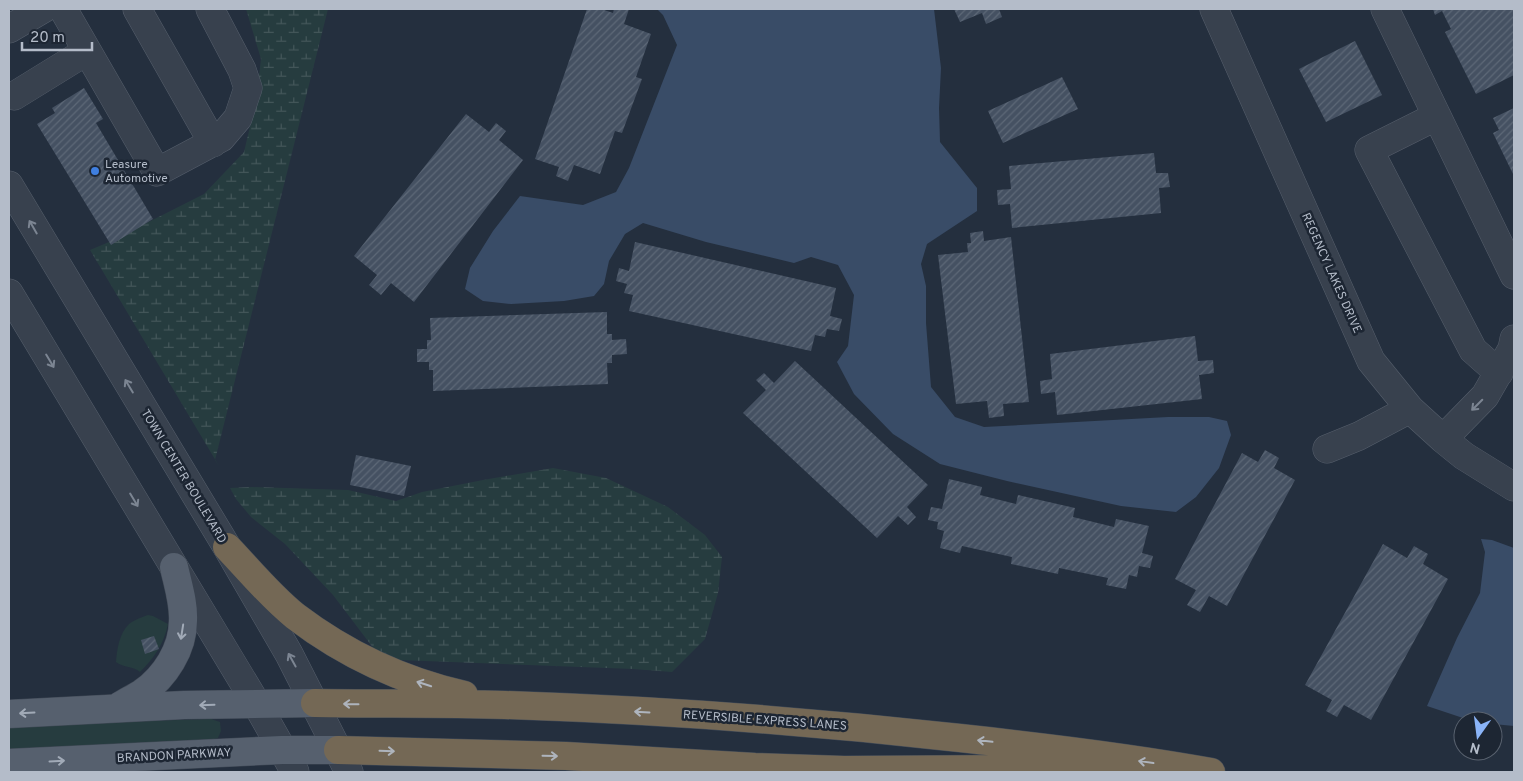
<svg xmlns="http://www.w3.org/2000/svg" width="1523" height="781" font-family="Overpass,sans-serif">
	<defs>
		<pattern id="wetland-marsh" width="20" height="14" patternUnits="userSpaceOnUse" patternTransform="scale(1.25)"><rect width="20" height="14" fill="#263c3f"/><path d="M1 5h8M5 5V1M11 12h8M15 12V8" fill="none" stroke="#435659"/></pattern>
		<pattern id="building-hatch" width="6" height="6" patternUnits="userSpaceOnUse" patternTransform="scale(1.25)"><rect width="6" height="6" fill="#455162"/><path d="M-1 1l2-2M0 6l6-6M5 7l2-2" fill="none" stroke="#5d6877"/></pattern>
	</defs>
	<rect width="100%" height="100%" fill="#242f3e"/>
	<path fill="url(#wetland-marsh)" d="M246,9h82l-113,451 4,6 -129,-216 19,-8 95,-48 40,-42 12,-51 5,-42z
		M553,468l53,10 62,29 37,28 17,22 -4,36 -13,46 -33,33 -39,-3 -234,-9 -25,-11 -41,-54 -48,-51 -34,-27 -15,-18 -6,-11 22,-1 96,3 48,11 26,-9 61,-12z"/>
	<path fill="#263c3f" d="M148,615l5,1 15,8c-4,20 -14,34 -28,48 -7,-6 -16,-4 -24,-10 1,-13 3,-28 13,-38 5,-4 13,-7 19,-9z
		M211,719l9,3 1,9 -3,7 -8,2 -201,10v-22l101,-6z"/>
	<path fill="#394c67" d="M657,9h277l7,59 -2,40 1,34 37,46v23l-50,33 -6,20 5,22v37l5,64 24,30 29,10 184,-10h41l18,4 4,14 -12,33 -23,29 -20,15 -55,-6 -114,-25 -67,-17 -47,-30 -39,-40 -17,-32 11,-16 6,-51 -16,-30 -27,-8 -17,6 -88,-21 -63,-19 -18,11 -16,27 -5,23 -10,12 -30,5 -53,3 -28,-3 -18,-12 5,-21 23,-37 27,-35 63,9 33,-13 13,-24 48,-123 -14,-30z
		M1481,539l11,1 22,8v178l-21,-2v-3h-21l-45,-15 30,-68 23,-45 5,-41z"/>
	<path fill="url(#building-hatch)" d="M587,9h14l12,4 1,-4h15l-5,15 27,10 -15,43 6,2 -20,54 -7,-2 -15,43 -26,-9 -6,16 -12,-5 3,-9 -24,-8z
		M954,9h45l3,8 -16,7 -4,-11 -22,9z
		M1433,9h81v66l-38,19 -31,-62 6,-3 -9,-18 -7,4z
		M1355,41l27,54 -56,27 -27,-53z
		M1062,77l16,32 -75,34 -15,-32z
		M84,88l19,31 -7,4 57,96 -42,26 -74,-121 18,-11 -3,-5z
		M1514,108v68l-21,-43 6,-3 -6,-12z
		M466,114l23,18 7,-9 10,8 -7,9 24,20 -109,142 -23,-19 -10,12 -12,-10 8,-10 -23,-19z
		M1154,153l2,20h12l2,14 -11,1 2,25 -149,15 -2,-24 -12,1 -1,-15 14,-1 -2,-23z
		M983,231l1,10 27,-4 18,165 -26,2 1,12 -15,2 -2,-17 -31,3 -18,-149 30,-3 -1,-9h4l-1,-10z
		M635,242l201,46 -6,28 12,3 -3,12 -12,-2 -2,8 -10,-2 -4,16 -182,-40 4,-16 -9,-2 3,-9 -11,-3 3,-13 10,3z
		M607,312v22h5v6l14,-1 1,15 -15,1v8h-5l1,21 -175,7v-21h-4v-8h-12v-13h10v-9h4l-1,-22z
		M1195,336l3,25 15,-1 1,13 -15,2 3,24 -145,16 -2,-23 -14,2 -1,-13 12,-2 -2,-25z
		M795,361l133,124 -21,22 9,10 -8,8 -10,-9 -21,22 -134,-125 23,-23 -10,-10 8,-7 10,10z
		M1265,450l14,8 -5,10 21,12 -68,126 -18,-10 -9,16 -13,-7 9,-15 -21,-11 67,-126 16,9z
		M356,455l55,11 -7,30 -54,-11z
		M949,479l33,8 -2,8 36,9 2,-9 57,13 -2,9 41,10 2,-8 33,7 -7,27 11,3 -3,12 -11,-2 -2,11 -8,-2 -3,14 -20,-4 2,-7 -49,-10 -1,6 -47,-10 1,-7 -50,-11 -2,7 -20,-5 4,-17 -7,-2 1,-7 -10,-2 3,-13 11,2z
		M1383,544l24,14 7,-12 14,8 -5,10 25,15 -77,141 -27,-15 -7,12 -11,-6 6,-11 -27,-15z
		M154,636l5,13 -14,5 -4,-14z"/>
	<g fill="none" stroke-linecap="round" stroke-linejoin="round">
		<g stroke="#565f6c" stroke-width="29">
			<path id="minor" d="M63,9l94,163 64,-34 17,-20 10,-30 -6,-18 -32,-61
				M137,9l76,134
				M1214,9l157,352 39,48 33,30 21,17 50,31
				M1385,9l129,266
				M9,29l34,-20
				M14,96l73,-45
				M1437,116l-68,34 104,200 26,23
				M9,185l218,362 62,107 60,118
				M9,293l247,410 39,69
				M1443,439l42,-43 27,-47 2,-10
				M1327,449l32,-13 51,-27"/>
		</g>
		<g stroke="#414a57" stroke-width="29">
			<path id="major" d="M118,707c8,-5 16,-9 24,-14 23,-16 41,-44 41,-72 1,-18 -5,-36 -9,-54
				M9,714l175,-9 131,-2
				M9,763l273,-13h56"/>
		</g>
		<g stroke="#434c59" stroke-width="29">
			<path id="highway" d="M227,547c22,23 43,49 68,69 50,38 108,65 169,79
				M315,703c63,1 127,0 190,2 152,5 304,16 455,33 84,9 168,19 251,34
				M338,750l228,6 189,11 89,3 174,-1 87,3"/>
		</g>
		<use href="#minor" stroke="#38414e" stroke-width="28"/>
		<use href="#major" stroke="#56606e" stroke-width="28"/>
		<use href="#highway" stroke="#746855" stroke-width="28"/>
	</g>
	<defs><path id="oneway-shaft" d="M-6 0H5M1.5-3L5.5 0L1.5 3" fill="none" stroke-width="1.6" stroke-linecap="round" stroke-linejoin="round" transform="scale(1.25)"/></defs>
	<g stroke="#7c8592">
		<use href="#oneway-shaft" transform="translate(33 227) rotate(-120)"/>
		<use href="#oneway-shaft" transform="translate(50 361) rotate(59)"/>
		<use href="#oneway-shaft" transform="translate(129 386) rotate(-121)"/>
		<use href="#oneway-shaft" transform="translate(1477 405) rotate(135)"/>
		<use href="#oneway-shaft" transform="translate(134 500) rotate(59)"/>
		<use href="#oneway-shaft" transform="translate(292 660) rotate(-119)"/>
	</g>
	<g stroke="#a1aab7">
		<use href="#oneway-shaft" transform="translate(182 632) rotate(99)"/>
		<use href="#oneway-shaft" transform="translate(207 705) rotate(178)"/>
		<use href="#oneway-shaft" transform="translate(27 713) rotate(177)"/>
		<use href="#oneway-shaft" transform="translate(57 761) rotate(-3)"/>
	</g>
	<g stroke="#aeb4bd">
		<use href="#oneway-shaft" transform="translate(424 684) rotate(-162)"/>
		<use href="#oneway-shaft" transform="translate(351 704) rotate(-179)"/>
		<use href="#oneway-shaft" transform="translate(642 712) rotate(-177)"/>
		<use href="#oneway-shaft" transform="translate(985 741) rotate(-174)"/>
		<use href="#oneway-shaft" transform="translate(387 751) rotate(2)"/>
		<use href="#oneway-shaft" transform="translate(550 756) rotate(1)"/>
		<use href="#oneway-shaft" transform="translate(1146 762) rotate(-172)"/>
	</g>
	<circle fill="#3f7fe0" stroke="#1d2633" stroke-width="2" cx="95" cy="171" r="5"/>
	<g text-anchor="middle" stroke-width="5" stroke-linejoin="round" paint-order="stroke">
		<g font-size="12" fill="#b4bcc9" stroke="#1d2633" text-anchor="start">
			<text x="105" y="168">Leasure<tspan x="105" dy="14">Automotive</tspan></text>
		</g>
		<g font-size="12" fill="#b4bcc9" stroke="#1d2633">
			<text transform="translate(1332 273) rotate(66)" y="4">REGENCY LAKES DRIVE</text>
			<text transform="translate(184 476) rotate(59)" y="4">TOWN CENTER BOULEVARD</text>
			<text transform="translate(765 720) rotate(4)" y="4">REVERSIBLE EXPRESS LANES</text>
			<text transform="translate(174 755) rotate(-3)" y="4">BRANDON PARKWAY</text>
		</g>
	</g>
	<rect width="1523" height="781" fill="none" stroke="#b4bcc9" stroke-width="20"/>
	<g transform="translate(1478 736) rotate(194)"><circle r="24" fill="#1d2633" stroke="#59626f"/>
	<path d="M0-4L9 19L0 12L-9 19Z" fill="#8ab4f8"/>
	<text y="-8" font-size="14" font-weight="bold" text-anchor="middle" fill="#b4bcc9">N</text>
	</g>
	<path d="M22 42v8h70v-8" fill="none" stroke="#b4bcc9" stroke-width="2.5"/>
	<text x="30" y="42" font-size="15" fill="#b4bcc9" stroke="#1d2633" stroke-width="4" paint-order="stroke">20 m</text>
</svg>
